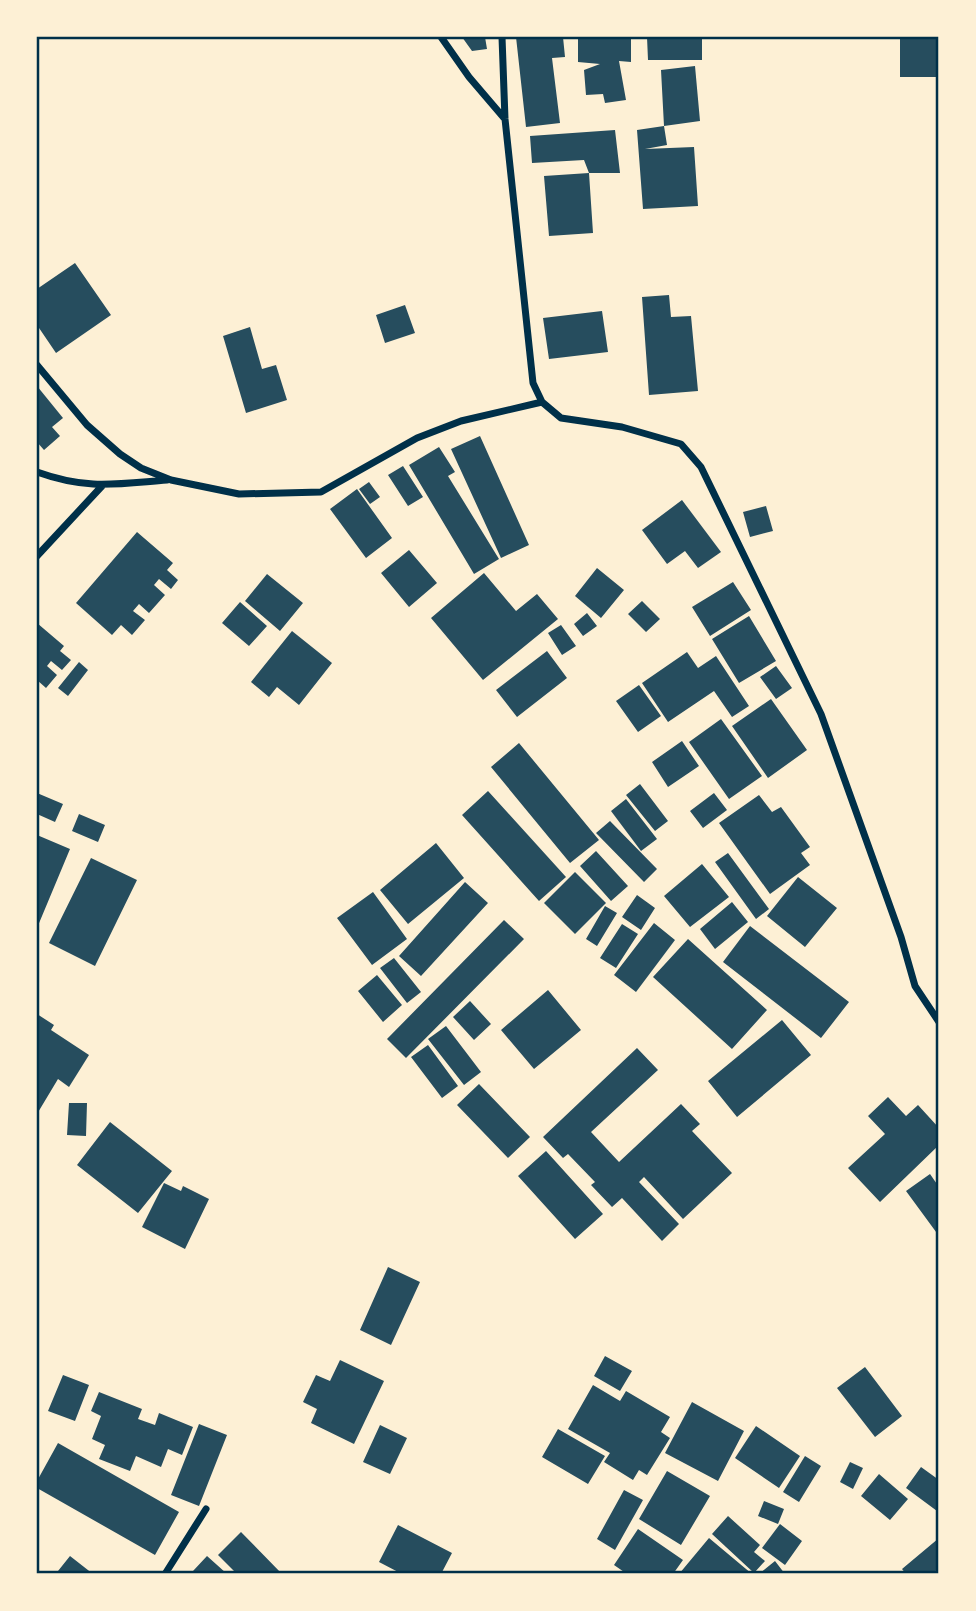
<svg xmlns="http://www.w3.org/2000/svg" width="976" height="1611" font-family="Merriweather,serif">
	<rect width="100%" height="100%" fill="#fdf0d5"/>
	<path fill="#264d5e" d="M462,37h23l2,12 -15,2z
		M516,37h47l2,20 -13,1 8,65 -34,4z
		M578,37h53v25l-12,-1 7,39 -21,3 -2,-9 -17,1 -2,-25 16,-6 -22,-2z
		M647,37h55v23h-54z
		M900,38h39v39h-39z
		M695,66l5,55 -36,5 -3,-56z
		M664,126l3,19 -22,4 49,-2 4,59 -55,3 -6,-79z
		M615,130l5,43h-31l-5,-13 -52,3 -2,-27z
		M589,173l4,60 -44,3 -5,-60z
		M75,263l36,52 -55,38 -19,-28v-36z
		M669,295l2,22 20,-1 7,75 -49,4 -7,-98z
		M405,305l10,28 -30,10 -9,-28z
		M602,311l6,41 -59,7 -6,-41z
		M250,327l12,42 14,-4 11,35 -41,13 -23,-77z
		M37,386l26,32 -11,9 8,9 -16,14 -7,-8z
		M480,436l49,109 -28,13 -50,-109z
		M439,447l16,25 -7,4 51,83 -25,15 -65,-109z
		M403,466l20,31 -15,9 -20,-31z
		M369,482l11,15 -10,7 -11,-15z
		M357,489l35,49 -26,20 -36,-49z
		M682,500l39,52 -23,16 -13,-17 -18,13 -25,-34z
		M766,506l7,25 -23,6 -7,-25z
		M137,532l36,31 -6,7 11,10 -7,9 -12,-10 -5,6 11,10 -16,18 -10,-9 -6,7 12,9 -13,15 -11,-10 -9,10 -36,-32z
		M409,550l28,33 -28,24 -28,-34z
		M597,568l27,22 -23,28 -26,-22z
		M484,573l32,38 21,-17 21,25 -75,61 -52,-62z
		M267,574l36,29 -23,28 -35,-30z
		M733,582l18,28 -41,26 -18,-29z
		M642,601l18,18 -14,13 -18,-18z
		M240,602l27,24 -18,20 -27,-23z
		M587,613l10,13 -14,10 -9,-12z
		M749,616l27,45 -37,22 -27,-44z
		M37,623l27,23 -4,5 11,9 -9,10 -11,-9 -4,5 10,9 -11,13 -9,-8z
		M561,625l15,21 -14,9 -14,-22z
		M292,631l40,32 -33,42 -22,-18 -8,10 -18,-15z
		M547,651l20,27 -50,39 -21,-27z
		M687,652l11,16 18,-12 33,50 -17,11 -18,-26 -46,31 -26,-39z
		M79,662l9,8 -20,26 -10,-8z
		M776,666l16,22 -16,11 -16,-22z
		M639,685l22,31 -23,16 -22,-31z
		M771,699l36,51 -39,28 -36,-52z
		M721,719l41,57 -33,23 -40,-57z
		M682,741l17,25 -31,21 -16,-25z
		M519,743l80,97 -29,23 -79,-96z
		M640,784l28,37 -13,10 -29,-36z
		M488,791l78,86 -27,24 -77,-86z
		M37,793l26,11 -8,18 -18,-8z
		M714,793l13,17 -24,18 -13,-17z
		M759,795l13,17 9,-5 29,40 -9,6 9,12 -40,29 -51,-71z
		M626,799l31,40 -16,12 -30,-40z
		M79,814l26,11 -7,17 -26,-11z
		M610,821l47,48 -13,13 -48,-49z
		M37,835l33,14 -33,79z
		M436,843l28,35 -56,46 -28,-34z
		M596,851l32,35 -17,15 -31,-35z
		M728,853l41,56 -13,10 -41,-57z
		M91,858l46,22 -42,86 -46,-23z
		M702,864l27,33 -39,30 -26,-31z
		M575,872l31,31 -31,31 -31,-31z
		M798,877l39,31 -32,39 -38,-31z
		M465,882l23,21 -67,73 -22,-20z
		M373,892l34,47 -35,26 -35,-47z
		M637,895l18,13 -14,22 -19,-13z
		M732,902l16,20 -33,27 -15,-20z
		M605,906l12,7 -20,33 -11,-7z
		M504,920l20,19 -118,119 -19,-19z
		M654,923l21,17 -39,52 -22,-17z
		M622,924l16,10 -22,34 -16,-10z
		M750,926l99,76 -28,36 -98,-76z
		M688,939l79,71 -35,39 -79,-72z
		M394,958l27,34 -14,11 -27,-35z
		M377,975l25,30 -19,17 -25,-31z
		M548,990l33,40 -47,39 -33,-39z
		M470,1001l21,23 -17,16 -21,-23z
		M37,1014l17,11 -3,5 38,25 -20,32 -11,-8 -21,35z
		M782,1020l29,35 -74,62 -29,-36z
		M446,1026l35,46 -17,13 -36,-46z
		M428,1045l30,41 -16,12 -31,-41z
		M637,1048l21,22 -67,62 28,30 62,-58 19,20 -8,7 40,42 -49,46 -39,-42 -5,5 40,42 -17,17 -40,-43 -10,9 -21,-22 4,-3 -27,-28 -5,4 -20,-21z
		M479,1084l51,53 -22,21 -51,-53z
		M888,1097l18,19 12,-11 21,23v17l-59,57 -32,-34 37,-34 -17,-18z
		M69,1103h18l-1,33 -19,-1z
		M110,1122l62,49 -34,42 -61,-48z
		M546,1151l57,63 -28,25 -57,-63z
		M930,1174l9,13v49l-33,-45z
		M164,1183l17,8 2,-5 26,13 -24,50 -43,-22z
		M388,1267l32,15 -29,63 -31,-15z
		M605,1356l27,15 -12,20 -26,-15z
		M340,1360l44,21 -30,63 -43,-21 6,-14 -14,-7 13,-27 14,6z
		M865,1367l37,49 -27,21 -38,-49z
		M63,1375l26,10 -14,36 -27,-10z
		M593,1385l27,16 6,-10 44,26 -9,15 9,6 -23,37 -8,-5 -6,10 -29,-18 6,-9 -42,-24z
		M99,1392l43,17 -4,10 17,6 4,-12 34,14 -11,28 -14,-6 -7,18 -25,-11 -6,15 -31,-12 6,-14 -13,-6 9,-23 -10,-5z
		M692,1402l52,29 -26,50 -53,-28z
		M199,1424l28,11 -28,71 -28,-11z
		M380,1425l27,13 -17,36 -27,-12z
		M756,1426l44,30 -21,32 -44,-30z
		M558,1429l47,27 -17,28 -46,-27z
		M58,1443l121,69 -24,43 -118,-67v-7z
		M805,1456l16,10 -22,36 -16,-10z
		M850,1462l13,6 -10,21 -13,-7z
		M921,1467l18,13v27l-2,4 -31,-23z
		M667,1471l43,25 -29,49 -42,-26z
		M879,1474l29,25 -18,21 -29,-24z
		M624,1490l19,10 -28,50 -18,-11z
		M764,1501l20,8 -6,15 -20,-8z
		M728,1516l32,29 -6,7 11,9 -11,12 -42,-39z
		M780,1524l22,17 -17,24 -23,-17z
		M398,1525l54,28 -11,21h-39l-23,-12z
		M638,1529l45,31 -10,14h-46l-13,-9z
		M241,1532l41,42h-45l-19,-19z
		M709,1538l43,36h-73z
		M939,1538v30l-7,6h-26l-4,-5z
		M70,1556l23,18h-31l-4,-3z
		M207,1556l19,17 -1,1h-29l-3,-3z
		M775,1561l10,13h-26z"/>
	<g fill="none" stroke-linecap="round" stroke-linejoin="round">
		<path stroke="#003049" stroke-width="7" d="M441,37l28,40 35,41
			M502,37l3,82 28,264 9,19 19,16 61,9 59,17 20,23 120,247 80,223 14,49 24,36
			M37,365l50,60 33,29 21,14 30,12 68,14 82,-2 96,-54 44,-17 81,-19
			M37,472c50,18 78,12 130,8
			M37,556l65,-70
			M165,1574l41,-65"/>
	</g>
	<rect width="976" height="1611" fill="none" stroke="#fdf0d5" stroke-width="77"/>
	<rect x="38" y="38" width="899" height="1534" fill="none" stroke="#003049" stroke-width="2.5"/>
</svg>
